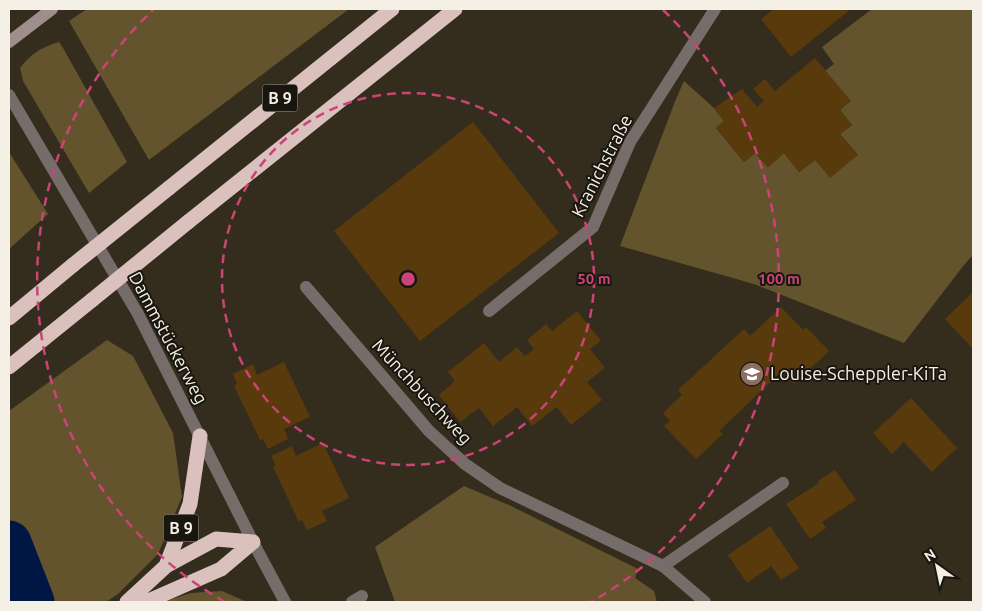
<svg xmlns="http://www.w3.org/2000/svg" width="982" height="611" font-family="Ubuntu,sans-serif">
	<rect width="100%" height="100%" fill="#342d1d"/>
	<path fill="#64542d" d="M87,9h262l-200,151 -80,-139z
		M872,9h101v246l-9,10 -60,78 -150,-59 -134,-38 56,-147 8,-18 30,27 10,13 -8,7 28,34 11,-9 13,14 16,-14 15,19 16,-12 43,-5 -18,-21 12,-9 -12,-15 10,-9 -25,-30 9,-7 -12,-17z
		M59,42l4,6 64,114 -38,31 -66,-112 -3,-13c12,-15 20,-20 39,-26z
		M9,152l39,62 -39,35v-98z
		M107,340l26,16 40,77 9,64 -24,57 -40,40 -12,8h-97v-191z
		M464,486l47,20 127,63 -3,9 19,13 3,11h-262l-20,-55z
		M222,591l25,11h-85l29,-9z"/>
	<g fill="none" stroke-linecap="round" stroke-linejoin="round">
		<path stroke="#001743" stroke-width="45" d="M9,543l23,59"/>
	</g>
	<path fill="#593a0d" d="M774,9h77l-60,48 -30,-38z
		M815,58l36,43 -11,9 12,15 -12,9 18,21 -28,23 -15,-18 -16,12 -15,-19 -16,14 -13,-14 -11,9 -28,-34 8,-7 -10,-13 28,-19 15,18 7,-6 -11,-12 12,-10 10,12z
		M473,122l86,111 -139,108 -86,-110z
		M973,292v57l-28,-30z
		M781,307l22,23 3,-3 23,24 -35,33 -12,-13 -63,60 4,3 -27,25 -32,-33 6,-5 -7,-8 19,-18 -4,-5 66,-61 6,7z
		M577,311l24,30 -11,8 15,19 -18,14 15,18 -31,25 -14,-18 -25,19 -15,-19 -24,19 -14,-18 -19,14 -21,-27 16,-14 -7,-9 36,-29 15,19 18,-15 8,9 9,-7 -7,-9 19,-16 6,7z
		M284,362l26,55 -26,12 4,10 -20,10 -5,-10 -3,1 -26,-54 3,-2 -4,-10 20,-10 4,11z
		M911,398l46,50 -25,24 -28,-30 -12,12 -19,-21z
		M323,443l26,55 -27,13 5,10 -20,9 -5,-10 -3,2 -26,-55 3,-1 -5,-10 21,-10 4,10z
		M835,470l21,30 -34,22 4,6 -16,11 -24,-35 33,-21 -1,-2z
		M770,526l29,42 -18,12 -10,-14 -24,17 -19,-28z"/>
	<g fill="none" stroke-linecap="round" stroke-linejoin="round">
		<path stroke="#766c6a" stroke-width="12" d="M663,566l120,-83
			M352,602l10,-6"/>
		<path stroke="#766c6a" stroke-width="12" d="M9,95l129,219 115,228 32,60
			M306,287l123,144 36,33 35,24 163,78 42,36
			M489,311l104,-84 37,-85 85,-133"/>
		<path stroke="#9f8f8c" stroke-width="12" d="M9,42l43,-33"/>
		<path stroke="#dac1bd" stroke-width="15" d="M169,188l223,-179
			M188,222l267,-213
			M9,318l64,-53
			M9,367l83,-67
			M166,566l50,-27 37,3
			M127,602l39,-36 24,-62 10,-68
			M146,602l75,-33 32,-27"/>
		<path stroke="#dac1bd" stroke-width="15" d="M73,265l96,-77
			M92,300l96,-78"/>
	</g>
	<g fill="none" stroke="#cc4377" stroke-width="2.5" stroke-dasharray="9 6">
		<circle cx="408" cy="279" r="186"/>
		<path d="M225 602A371 371 0 0 1 153 10M663 10A371 371 0 0 1 591 602"/>
	</g>
	<defs>
		<g id="school-disc" transform="scale(1.25)"><circle r="9.5" fill="#8d6e63" stroke="#19160f"/><path d="M0-5L7-2L0 1L-7-2ZM-4 1L0 2.5L4 1V4Q0 6-4 4Z" fill="#fff"/></g>
	</defs>
	<g fill-rule="evenodd">
		<use href="#school-disc" x="752" y="374"/>
	</g>
	<g text-anchor="middle" stroke-width="4" stroke-linejoin="round" paint-order="stroke">
		<g fill="#19160f" stroke="#b2afa5" stroke-width="1">
			<rect x="262.5" y="84.5" width="35" height="27" rx="4"/>
			<rect x="163.5" y="514.5" width="35" height="27" rx="4"/>
		</g>
		<g font-size="16" font-weight="bold" fill="#f4f0e5">
			<text x="280" y="104">B 9</text>
			<text x="181" y="534">B 9</text>
		</g>
		<g font-size="18" fill="#f4f0e5" stroke="#19160f">
			<text transform="translate(602 166) rotate(-63)" y="6">Kranichstraße</text>
			<text transform="translate(168 338) rotate(62)" y="6">Dammstückerweg</text>
			<text transform="translate(422 392) rotate(47)" y="6">Münchbuschweg</text>
		</g>
		<g font-size="18" fill="#f4f0e5" stroke="#19160f" text-anchor="start">
			<text x="770" y="380">Louise-Scheppler-KiTa</text>
		</g>
	</g>
	<circle cx="408" cy="279" r="8" fill="#cc4377" stroke="#19160f" stroke-width="2.5"/>
	<g font-size="15" text-anchor="middle" font-weight="bold" fill="#cc4377" stroke="#19160f" stroke-width="4" stroke-linejoin="round" paint-order="stroke">
		<text x="594" y="284">50 m</text>
		<text x="779" y="284">100 m</text>
	</g>
	<rect width="982" height="611" fill="none" stroke="#f4f0e5" stroke-width="20"/>
	<g transform="translate(937 566) rotate(327)" stroke="#19160f" stroke-width="4" paint-order="stroke">
	<path d="M0-4L9 19L0 12L-9 19Z" fill="#f4f0e5"/>
	<text y="-8" font-size="14" font-weight="bold" text-anchor="middle" fill="#f4f0e5">N</text>
	</g>
</svg>
